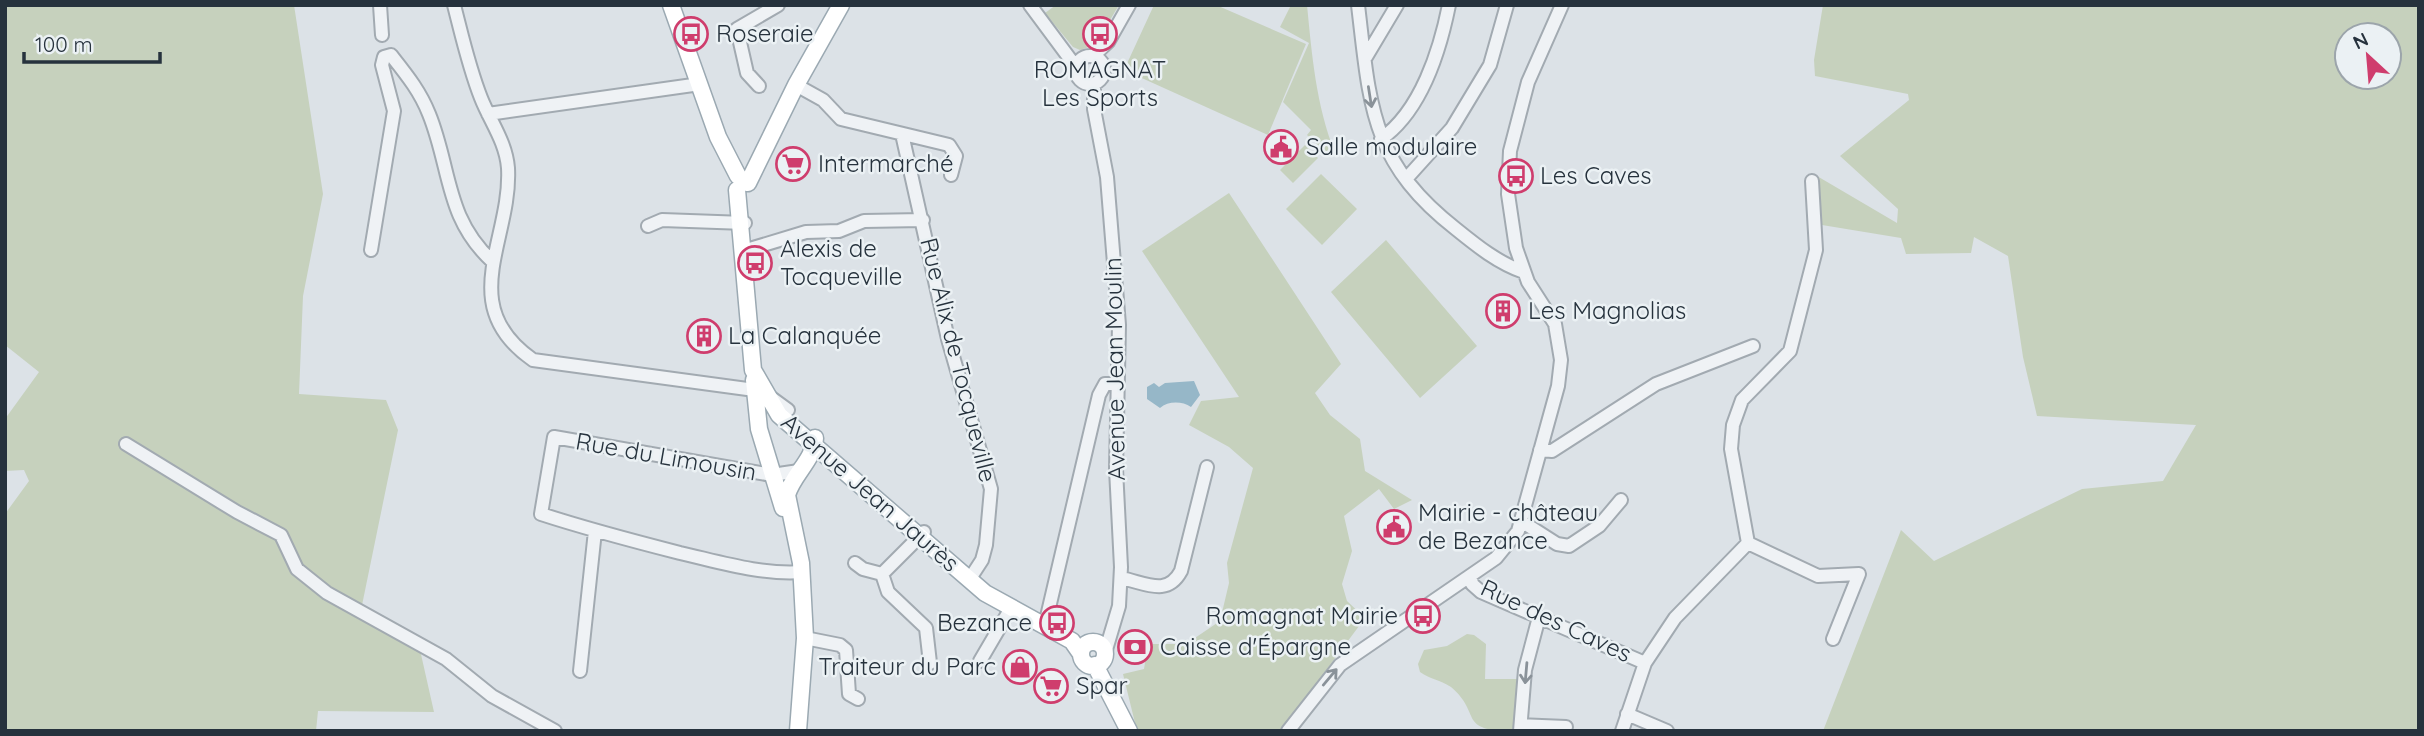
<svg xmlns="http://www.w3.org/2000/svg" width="2424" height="736" font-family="Quicksand,sans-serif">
	<rect width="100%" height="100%" fill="#dce2e7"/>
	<path fill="#c6d1bd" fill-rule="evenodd" d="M5,5h289l29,189 -20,102 -4,98 87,6 12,30 -37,180 57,31 16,71 -116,-1 -2,20h-311v-217l24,-33 -5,-11 -19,1v-52l34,-47 -34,-27z
		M1056,5h63l-24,40 -15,5 -7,-3 -28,-34z
		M1154,5h62l90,39 -38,91 -144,-65z
		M1291,5h16c5,51 9,100 28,148l-6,3 -22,-21 4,-5 -28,-28 26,-59 -29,-16z
		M1823,5h596v726h-596l78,-201 33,31 148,-72 81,-8 33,-56 -159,-9 -14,-59 -15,-101 -34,-19 -3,16 -65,1 -5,-16 -79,-13 -5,-49 80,47 1,-14 -58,-53 69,-56 -1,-6 -93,-18 -1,-16zM2347,35h42v42h-42z
		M1305,145l13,13 -25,25 -13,-13z
		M1321,174l36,35 -35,36 -36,-36z
		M1229,193l112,171 -26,29 15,22 30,24 5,32 47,29 -18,9 -15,-20 -35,27 8,35 -10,33 5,17 18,17 -84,113h-144l-14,-57 21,-5 4,-25h38l34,-23 9,-38 -2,-20 26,-95 -24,-21 -40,-22 12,-24 38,-4 -97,-146z
		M1386,240l91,106 -57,52 -89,-106z
		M1467,634l7,1 12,9 -1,35h34l-5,52c-58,0 -31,-17 -63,-44 -10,-7 -22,-8 -31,-15l-2,-8 6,-14 23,-4z"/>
	<path fill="#96b7c8" d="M1194,381l6,14 -9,12c-9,-6 -23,-6 -31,1l-13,-9v-12l7,-4 5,4 6,-4z"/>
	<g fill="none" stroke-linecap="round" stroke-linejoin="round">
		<g stroke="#a2aab1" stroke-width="16">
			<path id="minor" d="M380,5l2,30
				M454,5c8,31 15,63 27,93 9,23 25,44 27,70 4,72 -54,137 25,192l229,31 26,19
				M1030,5l46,62
				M1358,5c12,100 12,157 98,224 21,17 42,34 68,43
				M1076 70a14 14 0 1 1 28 0a14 14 0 1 1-28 0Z
				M1093,56l15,-14 21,-37
				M1366,57l31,-52
				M1094,84v25l13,68 12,148 -3,144 5,98 -2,39 -14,47
				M796,85l27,15 18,19 108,26 7,11 -5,19
				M759,86l-12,-13 -10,-44 41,-24
				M488,114l212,-30
				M902,134l46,205 43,150 -5,56 -4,15 -13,20
				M1381,139c40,-28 59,-89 68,-134
				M1406,179l46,-51 38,-63 17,-60
				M648,226l14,-6 83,3
				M371,250l23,-139 -12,-46 2,-8 7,-2c15,19 29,36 38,59 22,54 16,104 63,147
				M743,251l63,-19 33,-1 25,-10 59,-1
				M126,444l111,68 44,23 16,34 30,24 119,66 46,37 63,35
				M1540,450l12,1 104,-67 97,-38
				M799,471l-27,4 -218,-38 -13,77c46,15 92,27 139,39 40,9 81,22 122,19
				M1521,521l36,23 12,2 30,-20 22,-26
				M924,532l-42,42 6,18 38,36 4,35
				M1748,543l70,33 41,-2 -26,65
				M855,563l8,6 19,5
				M1471,577l1,7 9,8 164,71
				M1121,578c25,5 46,19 60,-7l26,-104
				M1045,625l54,-230 6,-11h11
				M805,638l35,7 6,5 3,44 9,5
				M980,661l31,-53
				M580,671l15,-140
				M1627,714l40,17
				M1521,725l45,2
				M1288,731l52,-66 156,-107 22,-27 40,-145 3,-26 -6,-36 -27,-42 -12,-34 -8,-54 2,-43 18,-69 34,-77
				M1520,731l5,-61 14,-53
				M1622,731l23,-68 30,-45 73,-75 -17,-94 2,-24 9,-25 48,-49 26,-101 -4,-69"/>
		</g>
		<g stroke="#9ba9b2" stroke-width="19">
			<path id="major" d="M671,5l47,132 20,39
				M748,183l48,-98 45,-80
				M737,190l16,180 26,45 206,178 87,48 9,13
				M754,380l5,49 24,79
				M1081 654a12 12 0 1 1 24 0a12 12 0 1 1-24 0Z
				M1095,665l34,66
				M798,731l7,-93 -4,-75 -14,-68c6,-21 27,-35 28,-57"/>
		</g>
		<use href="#minor" stroke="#eff2f5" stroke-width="12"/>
		<use href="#major" stroke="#fff" stroke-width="16"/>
	</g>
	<defs><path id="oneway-shaft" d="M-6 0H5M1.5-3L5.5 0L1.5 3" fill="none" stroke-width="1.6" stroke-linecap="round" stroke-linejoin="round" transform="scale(1.75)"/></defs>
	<g stroke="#8a9299">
		<use href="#oneway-shaft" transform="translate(1370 97) rotate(81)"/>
		<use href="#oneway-shaft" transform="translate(1526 673) rotate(95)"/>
		<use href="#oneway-shaft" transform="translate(1330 677) rotate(-50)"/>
	</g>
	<defs>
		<g id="bus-ring" transform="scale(1.75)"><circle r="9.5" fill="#ebf1f4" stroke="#cf3d6d" stroke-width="1.5"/><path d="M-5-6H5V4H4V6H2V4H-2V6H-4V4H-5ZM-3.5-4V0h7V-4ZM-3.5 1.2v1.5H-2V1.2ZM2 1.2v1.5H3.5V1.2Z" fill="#cf3d6d"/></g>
		<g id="civic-ring" transform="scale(1.75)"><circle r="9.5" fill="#ebf1f4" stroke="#cf3d6d" stroke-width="1.5"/><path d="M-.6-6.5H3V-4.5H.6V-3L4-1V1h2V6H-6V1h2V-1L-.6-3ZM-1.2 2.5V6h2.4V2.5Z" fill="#cf3d6d"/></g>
		<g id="supermarket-ring" transform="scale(1.75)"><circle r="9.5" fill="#ebf1f4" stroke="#cf3d6d" stroke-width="1.5"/><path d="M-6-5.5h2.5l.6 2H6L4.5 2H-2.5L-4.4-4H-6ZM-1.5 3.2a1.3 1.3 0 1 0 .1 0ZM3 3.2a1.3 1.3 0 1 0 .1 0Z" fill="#cf3d6d"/></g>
		<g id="building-ring" transform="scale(1.75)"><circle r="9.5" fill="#ebf1f4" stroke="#cf3d6d" stroke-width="1.5"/><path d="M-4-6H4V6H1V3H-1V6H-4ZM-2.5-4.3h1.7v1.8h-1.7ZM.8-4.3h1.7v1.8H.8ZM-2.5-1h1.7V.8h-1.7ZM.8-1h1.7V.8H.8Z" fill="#cf3d6d"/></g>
		<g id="bank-ring" transform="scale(1.75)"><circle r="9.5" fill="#ebf1f4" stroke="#cf3d6d" stroke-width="1.5"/><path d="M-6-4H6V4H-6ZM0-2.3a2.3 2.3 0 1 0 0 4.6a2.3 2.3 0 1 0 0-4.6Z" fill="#cf3d6d"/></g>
		<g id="shop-ring" transform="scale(1.75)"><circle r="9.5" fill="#ebf1f4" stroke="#cf3d6d" stroke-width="1.5"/><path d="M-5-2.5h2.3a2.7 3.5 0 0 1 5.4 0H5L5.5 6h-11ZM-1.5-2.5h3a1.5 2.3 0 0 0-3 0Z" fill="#cf3d6d"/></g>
	</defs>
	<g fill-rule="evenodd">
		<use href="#bus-ring" x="691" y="34"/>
		<use href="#bus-ring" x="1100" y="34"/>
		<use href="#civic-ring" x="1281" y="147"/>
		<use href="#supermarket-ring" x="793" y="164"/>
		<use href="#bus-ring" x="1516" y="176"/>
		<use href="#bus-ring" x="755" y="263"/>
		<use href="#building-ring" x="1503" y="311"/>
		<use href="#building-ring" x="704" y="336"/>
		<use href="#civic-ring" x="1394" y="527"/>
		<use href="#bus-ring" x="1423" y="616"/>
		<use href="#bus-ring" x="1057" y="623"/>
		<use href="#bank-ring" x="1135" y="647"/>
		<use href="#shop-ring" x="1020" y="667"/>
		<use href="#supermarket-ring" x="1051" y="686"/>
	</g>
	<g text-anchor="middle" stroke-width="5" stroke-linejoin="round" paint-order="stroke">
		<g font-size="24" fill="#26323d" stroke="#ebf1f4" text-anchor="start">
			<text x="716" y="42">Roseraie</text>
			<text x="1100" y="78" text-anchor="middle">ROMAGNAT<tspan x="1100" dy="28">Les Sports</tspan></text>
			<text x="1306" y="155">Salle modulaire</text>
			<text x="818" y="172">Intermarché</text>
			<text x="1540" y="184">Les Caves</text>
			<text x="780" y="257">Alexis de<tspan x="780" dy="28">Tocqueville</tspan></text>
			<text x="1528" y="319">Les Magnolias</text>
			<text x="728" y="344">La Calanquée</text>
			<text x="1418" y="521">Mairie - château<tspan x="1418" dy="28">de Bezance</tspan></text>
			<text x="1398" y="624" text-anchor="end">Romagnat Mairie</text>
			<text x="1032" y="631" text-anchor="end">Bezance</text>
			<text x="1160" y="655">Caisse d'Épargne</text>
			<text x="996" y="675" text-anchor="end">Traiteur du Parc</text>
			<text x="1076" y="694">Spar</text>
		</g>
		<g font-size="24" fill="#26323d" stroke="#ebf1f4">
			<text transform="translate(958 360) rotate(76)" y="8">Rue Alix de Tocqueville</text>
			<text transform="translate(1115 369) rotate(-91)" y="8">Avenue Jean Moulin</text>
			<text transform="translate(666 457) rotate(10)" y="8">Rue du Limousin</text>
			<text transform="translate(870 493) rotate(41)" y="8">Avenue Jean Jaurès</text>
			<text transform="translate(1556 621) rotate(25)" y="8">Rue des Caves</text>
		</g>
	</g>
	<rect width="2424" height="736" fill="none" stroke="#26323d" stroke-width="14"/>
	<g transform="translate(2368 56) rotate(334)"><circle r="33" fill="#ebf1f4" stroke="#9ca5ab" stroke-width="2"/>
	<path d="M0-5L12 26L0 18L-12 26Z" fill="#cf3d6d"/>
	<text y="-10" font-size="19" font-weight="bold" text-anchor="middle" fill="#26323d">N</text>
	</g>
	<path d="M24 52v10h136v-10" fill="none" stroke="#26323d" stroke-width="3.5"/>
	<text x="35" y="52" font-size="21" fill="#26323d" stroke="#ebf1f4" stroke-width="5" paint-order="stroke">100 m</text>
</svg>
